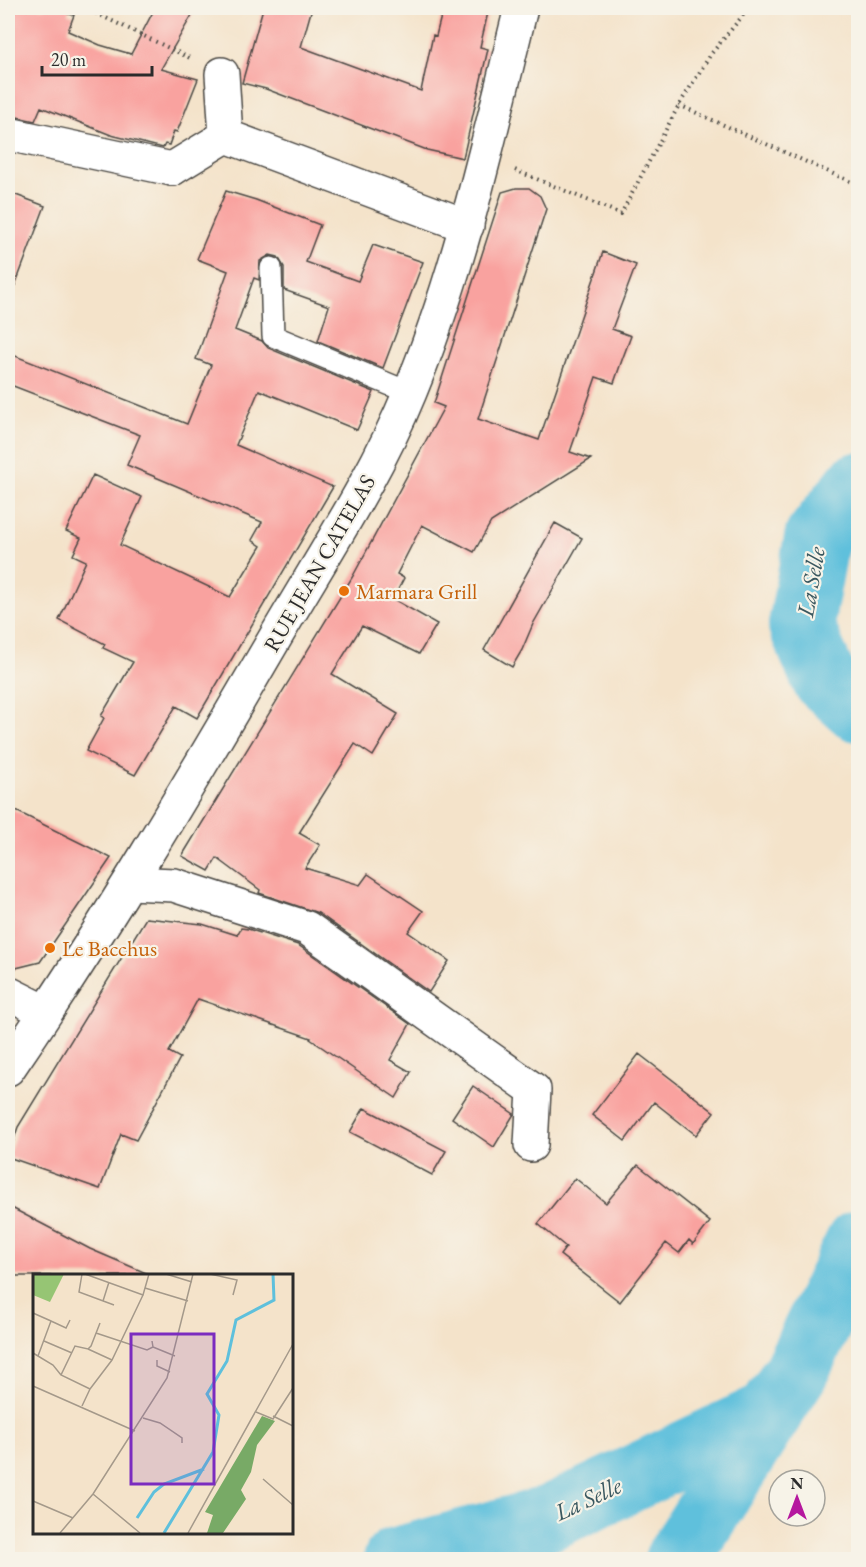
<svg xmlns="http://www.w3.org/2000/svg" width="866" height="1567" font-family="'EB Garamond',serif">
	<rect width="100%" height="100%" fill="#f7f3e8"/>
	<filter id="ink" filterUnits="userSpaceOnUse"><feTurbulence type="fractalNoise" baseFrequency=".0167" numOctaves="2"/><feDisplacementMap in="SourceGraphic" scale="12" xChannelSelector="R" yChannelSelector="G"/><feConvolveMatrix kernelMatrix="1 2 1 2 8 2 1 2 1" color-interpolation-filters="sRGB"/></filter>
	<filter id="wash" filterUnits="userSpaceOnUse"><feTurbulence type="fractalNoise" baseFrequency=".008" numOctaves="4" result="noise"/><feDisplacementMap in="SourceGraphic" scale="24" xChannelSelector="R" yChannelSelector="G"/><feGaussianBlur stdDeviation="1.35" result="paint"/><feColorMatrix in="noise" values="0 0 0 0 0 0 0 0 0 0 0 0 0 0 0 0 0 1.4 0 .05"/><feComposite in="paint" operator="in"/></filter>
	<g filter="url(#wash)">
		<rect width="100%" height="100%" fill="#f4e3ca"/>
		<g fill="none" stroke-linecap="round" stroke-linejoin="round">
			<path stroke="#5ec0dc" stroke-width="66" d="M858,485l-41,53 -16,87 23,54 34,30
				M396,1560l151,-41 223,-106
				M677,1560l118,-187 63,-130"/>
		</g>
		<g id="blocks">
			<path fill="#f9a29f" d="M16,8h54l-2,6 6,1 -6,16 32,14 31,9 24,-46h41l-35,61 37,10 -21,53 -3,-1 -5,14 -4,-1 -2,4 -52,-13 -70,-28 -6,14 -27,-6v-84z
				M263,8h49l-11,39 120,44 12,-56 3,1 7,-28h46l-9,39 8,2 -25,109 -36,-8 -161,-61 -24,-6z
				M516,188h13l11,8 6,13 -68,210 61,21 64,-188 33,13 -24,64 19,7 -9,24 -8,23 -18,-6 -26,75 21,7 -100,63 -17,30 -52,-27 -25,49 7,4 -11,21 44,25 -18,30 -57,-28 -30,48 66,40 -25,42 -18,-12 -56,89 21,12 -15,23 55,17 8,-11 55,37 -15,21 41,29 -20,31 -111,-79 -59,-20 1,-3 -43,-32 -8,13 -27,-15 171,-280 91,-169 -10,-4 68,-211z
				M226,191l30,9 64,25 -14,37 52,19 15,-36 50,17 -40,106 -65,-27 11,-35 -45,-16v-23l-6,-10 -8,-2 -10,6 -1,19 -5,-2 -19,52 27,11 6,7 106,44 -17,38 -98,-40 -23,55 97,42 -136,231 -21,-12 -41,69 -49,-24 18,-33 -3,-2 32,-54 -30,-14 2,-4 -46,-24 27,-59 -13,-6 8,-17 -15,-7 27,-56 49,22 -22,48 110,52 31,-51 -9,-6 10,-18 -135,-57 13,-30 -132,-51v-31l179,71 24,-59 -15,-6 32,-88 -31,-12z
				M8,192l37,14 -35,93h-2z
				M555,523l27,15 -49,86 -11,26 -10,17 -28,-17z
				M8,807l103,51 -71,104 -32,8z
				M146,918l56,6 35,11 4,-7 7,1 50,16 112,79 -20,36 21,12 -15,26 -86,-59 1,-1 -113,-39 -29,53 11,6 -44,82 -15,-6 -21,55 -92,-32 10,-30z
				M639,1054l75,58 -18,23 -42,-33 -29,39 -33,-26z
				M473,1086l41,28 -20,33 -42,-29z
				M364,1108l82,43 -14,24 -82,-43z
				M638,1165l72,57 -17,22 -4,-4 -10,13 -13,-10 -46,59 -60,-47 6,-8 -28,-23 37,-46 31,25z
				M8,1206l82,43 63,27h-145z"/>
		</g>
	</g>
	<g filter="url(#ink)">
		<use href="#blocks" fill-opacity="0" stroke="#494743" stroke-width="1.5"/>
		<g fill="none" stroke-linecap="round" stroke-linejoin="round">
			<g stroke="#494743" stroke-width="24">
				<path id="service" d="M271,268l2,68 137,57"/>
			</g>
			<g stroke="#494743" stroke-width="36">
				<path id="pedestrian" d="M8,134l164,35"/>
			</g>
			<g stroke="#494743" stroke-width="36">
				<path id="minor" d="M226,136l241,90
					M172,169l54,-33 -4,-62
					M130,883l44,2 133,43 227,162 -3,55"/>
			</g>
			<g stroke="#494743" stroke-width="36">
				<path id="tertiary" d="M8,993l38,19
					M8,1069c96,-140 182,-285 267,-431 47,-81 100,-160 135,-246 51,-124 79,-255 111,-384"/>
			</g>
			<path stroke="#494743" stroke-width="4" stroke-dasharray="1.5 4.5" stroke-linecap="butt" d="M85,8l107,51
				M679,105l179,80
				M515,170l106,44 58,-109 32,-51 38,-46"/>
			<use href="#service" stroke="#fff" stroke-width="21"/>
			<use href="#pedestrian" stroke="#fff" stroke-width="33"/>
			<use href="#minor" stroke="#fff" stroke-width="33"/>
			<use href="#tertiary" stroke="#fff" stroke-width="33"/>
		</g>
	</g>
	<g fill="#e8710a" stroke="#f7f3e8" stroke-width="2">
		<circle cx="344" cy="591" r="6"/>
		<circle cx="50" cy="948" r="6"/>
	</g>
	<g text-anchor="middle" stroke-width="4.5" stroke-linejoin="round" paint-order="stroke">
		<g font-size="22" fill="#2b2b2b" stroke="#f7f3e8">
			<text transform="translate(319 563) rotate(-60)" y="8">RUE JEAN CATELAS</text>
		</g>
		<g font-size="22" fill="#c56008" stroke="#f7f3e8" text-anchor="start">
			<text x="356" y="599">Marmara Grill</text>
			<text x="62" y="956">Le Bacchus</text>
		</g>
		<g font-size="24" font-style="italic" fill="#3a5860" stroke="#f7f3e8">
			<text transform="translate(811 582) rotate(-80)" y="8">La Selle</text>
			<text transform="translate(588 1499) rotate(-25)" y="8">La Selle</text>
		</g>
	</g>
	<g transform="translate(33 1274)">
		<rect width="260" height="260" fill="#f4e3ca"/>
		<path d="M0,0h31l-14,28 -17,-7z" fill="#96c574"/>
		<path d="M229,142l13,5 -18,24 -6,27 -10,18 5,9 -23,34h-16l6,-18 -8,-3z" fill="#78aa66"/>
		<path fill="none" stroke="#5ec0dc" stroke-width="3" d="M104,244l17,-26 10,-8 40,-15M131,259l49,-81 6,-37 -12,-21 20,-33 9,-41 38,-20 -1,-26"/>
		<path fill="none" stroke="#a4998a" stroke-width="1.5" d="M49,0l-3,18 35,13M52,0l58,21 6,-21M133,0l26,8M177,0l27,6 -4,15M112,14l43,13M70,27l6,-19M0,39l18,8 -13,35M18,47l15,7 4,-8M67,49l-9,23 -3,3 -13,-3 -14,29 29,14 22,-29 31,-65M63,59l51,17 6,-3 -1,-6M11,67l28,12M120,73l22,9M55,75l24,11M0,79l20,12 8,10M124,86v6l13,6M0,112l102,45M49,132l8,-17M223,138l17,7 20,-31M240,142l20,10M110,144l17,5 22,15v5M230,205l30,26M60,220l47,39M0,227l40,17M27,259l33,-39 74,-116 26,-104M155,259l105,-189"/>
		<path fill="#7b2cbf" fill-opacity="0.15" stroke="#7b2cbf" stroke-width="3" d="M98,60h83v150h-83z"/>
		<rect width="260" height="260" fill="none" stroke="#2b2b2b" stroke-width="3"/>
	</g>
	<rect width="866" height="1567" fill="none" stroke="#f7f3e8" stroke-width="30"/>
	<g transform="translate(797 1498)"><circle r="28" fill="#f7f3e8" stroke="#a5a39c" stroke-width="1.5"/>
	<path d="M0-4.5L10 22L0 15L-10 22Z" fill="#b5179e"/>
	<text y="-9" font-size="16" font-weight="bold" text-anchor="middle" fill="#2b2b2b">N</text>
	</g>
	<path d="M42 66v9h110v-9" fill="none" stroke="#2b2b2b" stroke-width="3"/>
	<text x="51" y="66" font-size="18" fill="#2b2b2b" stroke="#f7f3e8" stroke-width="4.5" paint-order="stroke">20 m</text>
</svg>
